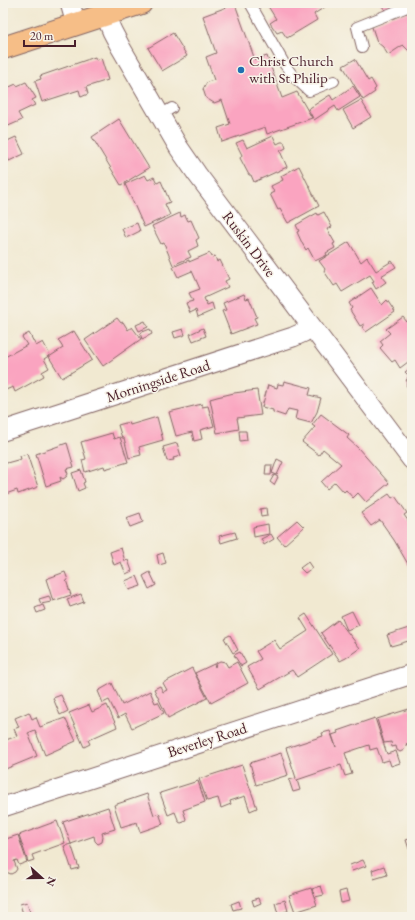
<svg xmlns="http://www.w3.org/2000/svg" width="415" height="920" font-family="'EB Garamond',serif">
	<rect width="100%" height="100%" fill="#f7f3e8"/>
	<filter id="ink" filterUnits="userSpaceOnUse"><feTurbulence type="fractalNoise" baseFrequency=".025" numOctaves="2"/><feDisplacementMap in="SourceGraphic" scale="8" xChannelSelector="R" yChannelSelector="G"/><feConvolveMatrix kernelMatrix="1 2 1 2 8 2 1 2 1" color-interpolation-filters="sRGB"/></filter>
	<filter id="wash" filterUnits="userSpaceOnUse"><feTurbulence type="fractalNoise" baseFrequency=".012" numOctaves="4" result="noise"/><feDisplacementMap in="SourceGraphic" scale="16" xChannelSelector="R" yChannelSelector="G"/><feGaussianBlur stdDeviation="0.9" result="paint"/><feColorMatrix in="noise" values="0 0 0 0 0 0 0 0 0 0 0 0 0 0 0 0 0 1.4 0 .05"/><feComposite in="paint" operator="in"/></filter>
	<g filter="url(#wash)">
		<rect width="100%" height="100%" fill="#f1e9d1"/>
		<g id="blocks">
			<path fill="#faa4c0" d="M266,3h56l3,4 -11,7 3,6 -30,18 -5,-7 -5,2 -7,-10 6,-4z
				M380,3h24l-17,10z
				M235,4l20,56 12,-4 15,42 15,-6 15,26 -45,16 -2,-7 -43,15 -4,-14 12,-4 -8,-24 -8,3 -8,-5 -3,-9 4,-7 7,-2 -8,-23 10,-4 -13,-37z
				M412,12v37l-3,2 -6,-6 -15,10 -5,-8 -6,-5 -6,-18 19,-8z
				M173,33l14,23 -25,15 -14,-23z
				M95,57l1,3 5,-2 7,22 -22,7 2,7 -7,3 -2,-7 -37,12 -7,-21 6,-2 -1,-3z
				M355,59l13,22 3,-2 5,9 -2,2 1,2 -12,8 -20,-34z
				M26,82l10,16 -4,2 3,5 -17,8 4,7 -16,7 -3,-7v-30l13,-6 1,2z
				M353,86l7,11 -22,14 -3,-5 -21,14 -6,-11 22,-14 3,5z
				M361,100l10,17 -18,11 -10,-18z
				M119,119l30,49 -28,17 -29,-48z
				M273,136l4,8 4,-2h3l2,6 -6,3 7,16 -33,15 -3,-7h-2l-9,-17 2,-3 -6,-12 7,-3 4,8z
				M16,137l8,17 -15,7 -6,-13v-5z
				M299,166l20,40 -31,17 -8,-14 -2,1 -8,-16 4,-2 -3,-6 12,-6 -2,-4z
				M145,175l3,5 6,-3 3,6 4,-2 9,21 -5,2 5,11 -26,12 -19,-43z
				M324,212l8,15 -5,2 8,14 -2,1 2,4 -9,5 1,2 -12,6 -7,-13 -2,2 -4,-7 -5,-11 2,-1 -3,-6 21,-12 1,2z
				M180,213l1,4 4,-2 3,6 3,-1 8,18 -3,2 2,6 -10,5 3,6 -18,8 -9,-22 -3,1 -9,-18z
				M137,223l3,8 -14,7 -4,-9z
				M349,242l12,20 6,-5 9,14 16,-10 4,6 -15,9 5,6 -10,7 -4,-7 2,-1 -4,-6 -28,17 -5,-8 -3,2 -10,-15 1,-2 -6,-8z
				M210,253l2,4 3,-1 2,6 3,-2 9,19 -4,2 3,6 -24,11 3,7 5,-2 2,7 -16,7 -2,-7 -6,3 -4,-10 7,-2 -4,-8 11,-4 -8,-18 -14,6 -5,-10 16,-7v2z
				M371,288l11,17 5,-5 8,12 -29,20 -4,-5 2,-1v-2l-4,2 -10,-16 2,-2 -3,-5z
				M244,294l2,5 3,-1 8,19 -3,1 3,6 -26,10 -9,-23 4,-1 -3,-7z
				M403,317l4,5 3,-3 2,2v38l-12,9 -5,-8 -3,2 -12,-14 3,-3 -3,-4 10,-8 -4,-4z
				M117,318l4,5 2,-1 5,8 4,-3 9,12 -38,27 -18,-26z
				M145,321l3,6 -9,4 -3,-6z
				M203,328l3,8 -13,5 -3,-7z
				M150,329l2,5 -10,5 -2,-6z
				M183,329l2,6 -10,3 -2,-6z
				M74,331l18,29 -30,18 -13,-21 14,-9 -5,-8z
				M29,333l7,13 7,-4 7,13 -6,4 5,9 -7,4 2,4 -29,16 -2,-5 -10,4v-33l24,-13 -5,-8z
				M412,367v26l-6,-8 2,-2 -2,-3 2,-1 -1,-1 2,-2 -4,-4z
				M284,381l27,7 -2,7 12,3 -4,14 -6,11 -16,-4 2,-8 -9,-2 -3,7 -12,-4v-2l-11,-3 6,-22 9,3 1,-4 5,1z
				M257,390l4,25 -24,3 2,11 -22,4 -7,-34 7,-2 17,-4z
				M202,404v3l6,-1 6,20 -14,4 2,9 -8,2 -2,-9 -16,4 -7,-24z
				M321,414l28,21 -2,3 11,10 31,35 -23,19 -8,-9 -5,5 -7,-8 -2,2 -9,-10 -8,7 -6,-7 20,-18 -18,-15 -4,6 -17,-13 13,-15 -3,-2z
				M157,417l6,23 -24,7 2,8 -12,3 -5,-20h-2l-4,-13 11,-3 1,3z
				M239,431h7l1,9 -7,1z
				M112,433l2,6 6,-2 8,25 -23,7 -1,-3 -19,6 -3,-12 4,-1 -5,-17z
				M67,443l7,24 -8,2 2,5 -2,3 -3,2 -3,-2 1,4 -15,5 -10,-32z
				M177,443l4,13 -8,2 1,2 -7,1 -4,-14z
				M27,454l11,33 -20,7 -1,-4 -14,5 2,5h-2v-36l18,-5 -1,-3z
				M277,459l6,3 -6,13 -5,-2z
				M266,465h6l-1,10h-6z
				M81,470l4,12 -2,1 2,5 -7,3 -6,-18z
				M274,475l4,2 -4,8 -4,-3z
				M389,494l3,4 3,-2 12,17 -3,2 8,11v45l-18,-31 -14,-20 -9,6 -10,-13z
				M266,508l1,8 -6,1 -1,-8z
				M140,513l3,9 -13,5 -4,-9z
				M297,520l7,7 -20,18 -7,-8z
				M268,524l1,10 -15,3 -1,-10z
				M235,532l2,6 -16,5 -2,-7z
				M271,534l3,5 -10,6 -3,-6z
				M121,548l4,13 3,-1 4,11 -6,3 -5,-12 -7,3 -4,-13z
				M163,553l3,10 -7,2 -2,-10z
				M308,562l4,6 -7,5 -5,-5z
				M65,572l3,8h-2l5,15 -18,6 -7,-22z
				M150,572l6,13 -7,4 -6,-13z
				M137,576l4,10 -12,4 -4,-9z
				M81,594l3,8 -14,5 -3,-8z
				M49,596l2,6 -10,2 -2,-5z
				M43,605l2,5 -8,3 -2,-5z
				M352,611l7,14 -12,5 -6,-14z
				M306,614l26,40 -35,23 -5,-7 -32,19 -13,-22 14,-8 -5,-8 18,-11 6,9 28,-18 -8,-13z
				M338,620l22,28 -14,10 -6,3 -19,-28z
				M412,627v13l-21,6 -4,-11z
				M230,635l8,15 -5,3 -9,-15z
				M240,652l6,11 -5,3 -7,-11z
				M220,661l5,1 3,5 9,-5 11,21 -37,20 -16,-30 19,-9 1,3 1,-4z
				M192,668l15,30 -39,20 -14,-29 6,-3 3,6 4,-2 -4,-7z
				M112,683l10,22 28,-14 5,12 3,-1 6,11 -32,15 -7,-14 -7,4 -9,-18 -6,3 -5,-12z
				M61,695l7,16 -8,4 -7,-17z
				M89,705l3,7 15,-7 10,22 -29,13 2,4 -6,3 -15,-34z
				M412,708v35l-5,2v-2l-3,7 -4,2 -3,-2 -1,-4 -4,1 -1,-5 -7,1 -7,-24z
				M29,712l3,7 4,-2 4,10 25,-9 11,23 -31,14 -10,-25 -7,3 9,23 -34,14v-29l14,-5 -3,-7 5,-2 -4,-9z
				M375,718l12,36 9,-3 4,12 -9,3 -2,-6 -7,2 -5,-14 -7,2 -1,-5 -24,8 7,21 -7,2 -4,-11 -44,15 3,10 -7,2 -4,-12 7,-2 -10,-30 37,-12 -1,-3 8,-2 6,16 -4,-12 6,-2 -1,-2z
				M281,753l7,22 -32,10 -6,-22z
				M242,765l15,43 -7,3 -5,-15 -15,5 1,3 -10,4 -3,-10 -11,3 -8,-22z
				M198,781l7,21 -22,8 3,9 -2,3 -3,1 -2,-1 -4,-10 -7,3 -8,-22z
				M147,794l7,21 5,-2 4,11 -23,8 -3,-10 -16,5 -7,-22z
				M108,807l7,22 -13,4 1,4 -1,5 -4,2 -3,-3 -1,-5 -23,8 -8,-22z
				M57,821l8,22 -33,12 2,5 -6,2 -9,-27z
				M18,835l9,27 -8,3 -2,-5 -3,1 3,8 -2,3 -4,2 -5,-2 -1,-2 -2,5v-35z
				M412,838v10l-3,1 -3,-9z
				M71,844l8,24 -7,2 -8,-24z
				M363,860l3,6 -14,5 -2,-6z
				M384,866l3,9 -13,4 -2,-9z
				M321,886l3,9 -9,2 -3,-8z
				M311,888l6,17 -22,7 -6,-17z
				M346,890l3,11 -8,2 -2,-11z
				M259,898l2,5 -7,3 -2,-6z
				M285,900l3,11 -10,3 -3,-11z
				M239,901l2,7 -8,2 -2,-6z
				M27,902l3,10 -7,2 -3,-10z"/>
		</g>
	</g>
	<g filter="url(#ink)">
		<use href="#blocks" fill-opacity="0" stroke="#846665" stroke-width="1"/>
		<g fill="none" stroke-linecap="round" stroke-linejoin="round">
			<g stroke="#846665" stroke-width="12">
				<path id="service" d="M250,3l35,62 9,12 15,14 25,-10
					M362,47l-5,-20 55,-22
					M160,115l12,-7"/>
			</g>
			<g stroke="#846665" stroke-width="21">
				<path id="minor" d="M70,3l6,21
					M105,14l7,17 9,17 58,100 18,26 215,286
					M3,431l290,-94 11,-5 8,-5
					M3,807l409,-133"/>
			</g>
			<g stroke="#846665" stroke-width="24">
				<path id="primary" d="M3,48l138,-45"/>
			</g>
			<use href="#service" stroke="#fff" stroke-width="10"/>
			<use href="#minor" stroke="#fff" stroke-width="19"/>
			<use href="#primary" stroke="#f6be87" stroke-width="22"/>
		</g>
	</g>
	<circle fill="#1f6fb2" stroke="#f7f3e8" stroke-width="1.5" cx="241" cy="70" r="4"/>
	<g text-anchor="middle" stroke-width="3" stroke-linejoin="round" paint-order="stroke">
		<g font-size="15" fill="#4a1f2b" stroke="#f7f3e8" text-anchor="start">
			<text x="249" y="66">Christ Church<tspan x="249" dy="17">with St Philip</tspan></text>
		</g>
		<g font-size="15" fill="#4a1f2b" stroke="#f7f3e8">
			<text transform="translate(249 244) rotate(53)" y="5">Ruskin Drive</text>
			<text transform="translate(158 381) rotate(-18)" y="5">Morningside Road</text>
			<text transform="translate(207 740) rotate(-18)" y="5">Beverley Road</text>
		</g>
	</g>
	<rect width="415" height="920" fill="none" stroke="#f7f3e8" stroke-width="16"/>
	<g transform="translate(42 878) rotate(111)" stroke="#f7f3e8" stroke-width="3" paint-order="stroke">
	<path d="M0-3L7 15L0 10L-7 15Z" fill="#4a1f2b"/>
	<text y="-6" font-size="11" font-weight="bold" text-anchor="middle" fill="#4a1f2b">N</text>
	</g>
	<path d="M24 40v6h51v-6" fill="none" stroke="#4a1f2b" stroke-width="2"/>
	<text x="30" y="40" font-size="12" fill="#4a1f2b" stroke="#f7f3e8" stroke-width="3" paint-order="stroke">20 m</text>
</svg>
